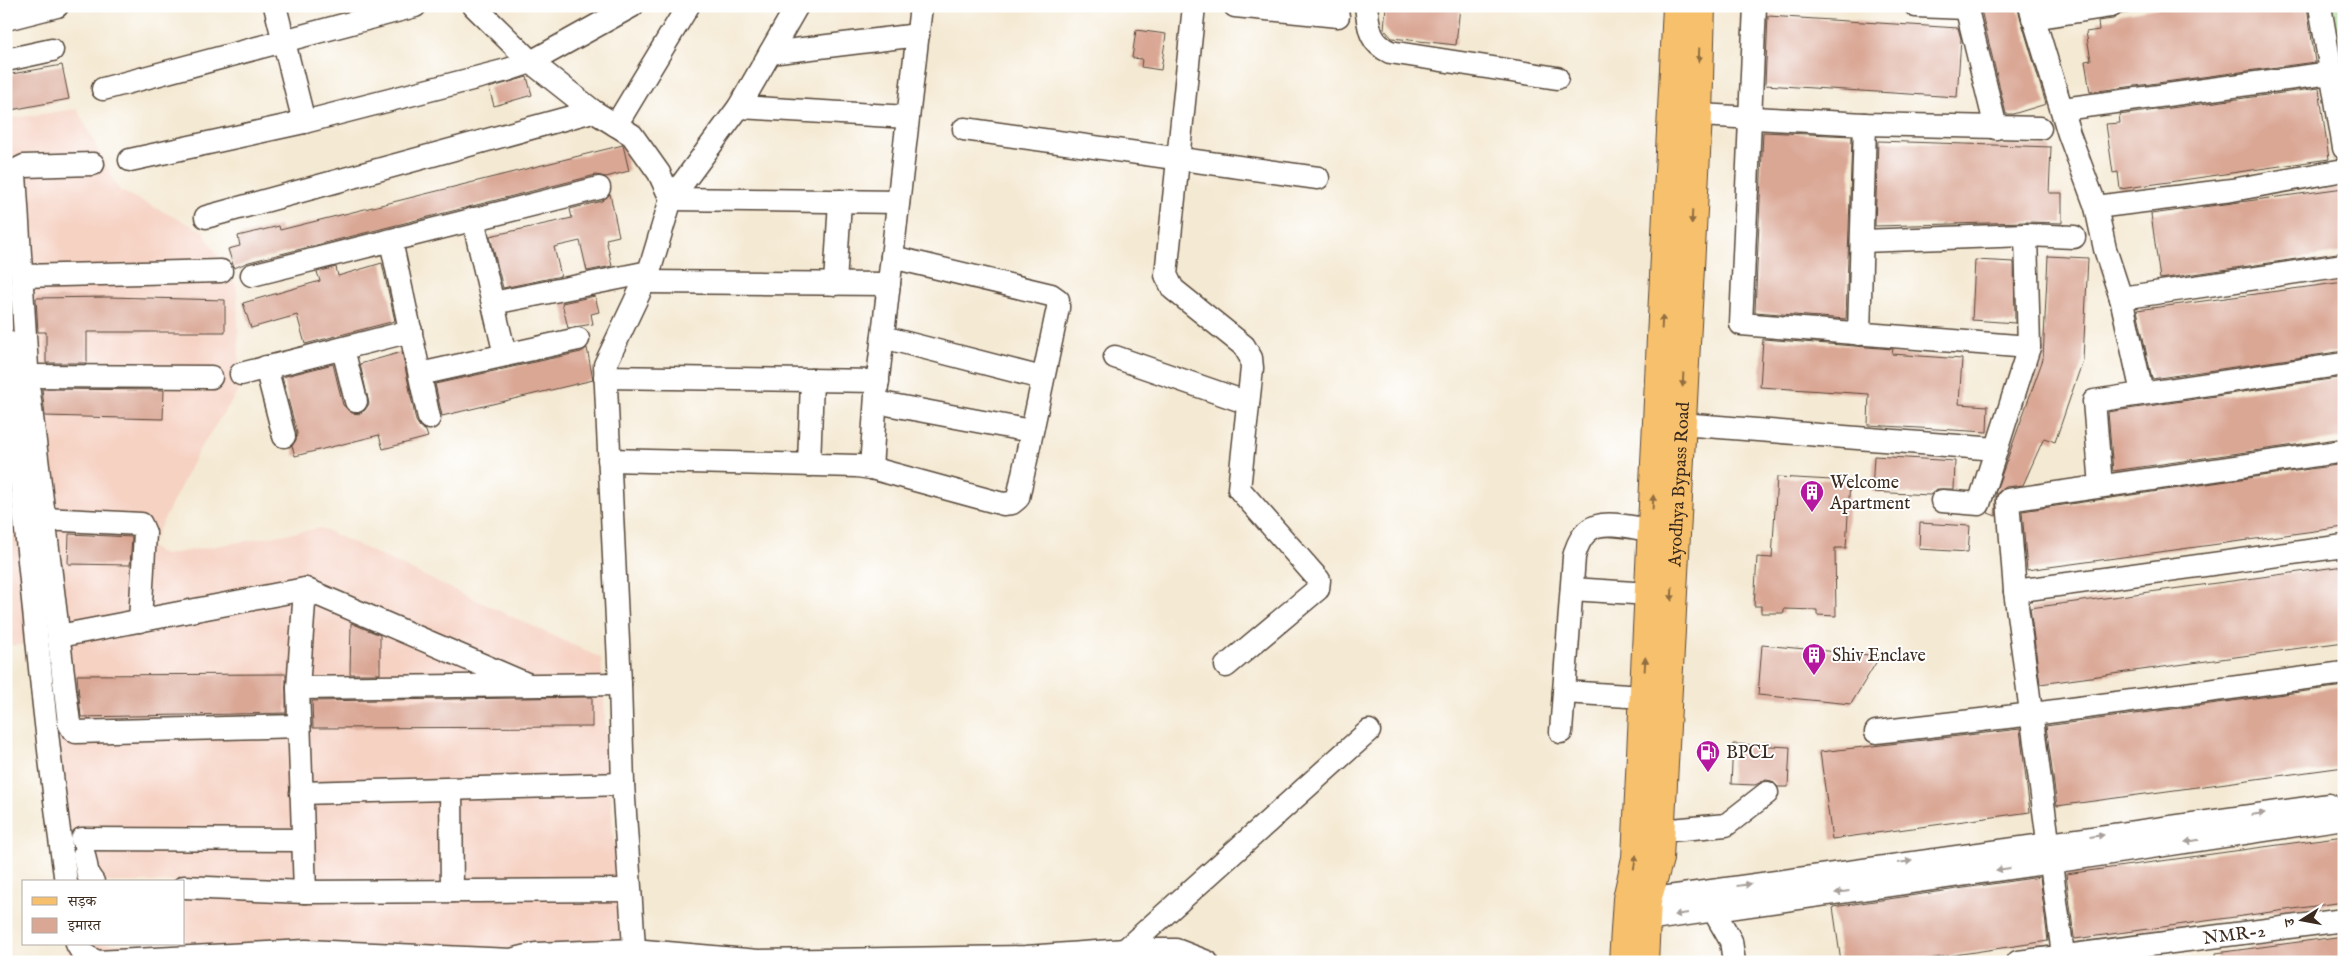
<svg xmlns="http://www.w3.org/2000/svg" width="2350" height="968" font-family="'IM FELL English','Noto Serif Devanagari',serif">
	<rect width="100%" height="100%" fill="#fff"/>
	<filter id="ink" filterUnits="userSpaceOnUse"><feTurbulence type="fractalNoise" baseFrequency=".02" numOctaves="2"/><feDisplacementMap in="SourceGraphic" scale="10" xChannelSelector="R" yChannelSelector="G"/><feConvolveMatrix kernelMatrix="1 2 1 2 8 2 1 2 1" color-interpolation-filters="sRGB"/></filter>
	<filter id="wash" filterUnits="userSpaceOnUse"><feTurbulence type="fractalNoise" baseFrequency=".0096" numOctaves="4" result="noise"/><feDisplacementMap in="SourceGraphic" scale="20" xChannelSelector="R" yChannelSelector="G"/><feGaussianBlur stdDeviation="1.12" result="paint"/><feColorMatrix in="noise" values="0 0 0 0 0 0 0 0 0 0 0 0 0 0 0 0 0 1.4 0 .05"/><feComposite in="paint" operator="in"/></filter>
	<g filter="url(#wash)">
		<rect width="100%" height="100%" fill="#f4e9d3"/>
		<path fill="#f6d2c3" d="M77,109l42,81 84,41 34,57 3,101 -40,59 -50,99 14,8 157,-27 280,130 20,287 4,17h-555l-3,-18h117v-62h-126l-33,-237h-19v-526z"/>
		<path fill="#9dd587" stroke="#6c8052" d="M2331,6h13v112l-16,-91 5,-18z"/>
		<g id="blocks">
			<path fill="#daa795" d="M1386,6h74l-4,39 -64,-7 -8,-9z
				M1980,6h37l29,98 -33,10h-7z
				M2169,6h138l8,56 -225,30 -5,-31 6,-1 -5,-28 13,-2 -1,-9 15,-2 8,-5z
				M1768,16l190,12 3,11 -4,58 -192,-12z
				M1136,30l30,4 -5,36 -20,-3 1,-8 -10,-1z
				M62,65l7,34 -63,12v-36z
				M527,77l5,18 -38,11 -5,-18z
				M2319,88l10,71 -209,30 -2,-17 -5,1 -7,-49 14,-1 -1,-8z
				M1763,132l89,4 -6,183 -91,-7z
				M1878,141l173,6 -2,46h13v30l-36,-1 -151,4z
				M623,145l6,26 -23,6 -10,-2 -347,87 -15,6 -6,-19 12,-3 -2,-10 41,-10 1,4z
				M2344,188v64l-184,27 -9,-65z
				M610,194l9,42 -13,3 6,27 -25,5 -7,-30 -26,6 7,29 -58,12 -13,-52 82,-18 -2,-9 32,-8z
				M2048,256l40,2 -5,102 -28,82 -11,-4 -21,47 -17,2 -10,7v22l-8,-3 55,-154z
				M1975,260l39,2 1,61 -43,-3z
				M382,263l13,58 -90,23 -8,-29 -46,13 -8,-25 77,-22 -3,-9 19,-5 2,9z
				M2344,282v69l-192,28 -15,-69z
				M595,296l4,16 -8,2 2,10 -25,4 -6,-25z
				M109,297l116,3v32h-138v31h-41v-31h-8l-2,-34z
				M1763,339l130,10 -1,5 70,5 -3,45 29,2 -1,26 -119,-7 1,-31 -109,-7z
				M587,348l6,32 -151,36 -7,-32 146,-32z
				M402,352l14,69 4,6 6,4 2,6 -45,12 -4,-14 -84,21 -3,-10 4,-6 1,-7 -15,-56 51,-13 10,41 9,8 7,1 6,-4 4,-6 -9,-40z
				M2344,377v61l-231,33 -5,-59z
				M42,389l122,1 -1,29 -118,-3z
				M1874,456l81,5 -1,28h-17l-7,6 -58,-3z
				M2344,464v63l-317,43 -5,-59z
				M1777,477l73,4 -4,67h-11l1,68 -19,-1v-5l-33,-1v4h-23v-7h-7l3,-49 15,1z
				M1920,523l50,3 -2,26 -49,-3z
				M69,534l63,3 -2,28 -62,-1z
				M2344,566v76l-304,42 -10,-76z
				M351,623l29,12v39h-30z
				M1762,645l118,11 -29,48 -93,-9z
				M286,674v39l-205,4 -4,-42z
				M2344,686v81l-287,39 -11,-80z
				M592,697v30l-279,1 -1,-27z
				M2020,729l10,83 -198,27 -12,-87z
				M1733,744l57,3 -2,40h-10l-6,-6 -6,-1 -11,5 -24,-1z
				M2344,836v66l-269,37 -1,-2 -8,-63z
				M2040,877l8,64 -140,21h-67l-8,-55z
				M2344,936v26h-128v-9z"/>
		</g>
	</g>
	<g filter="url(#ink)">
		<use href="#blocks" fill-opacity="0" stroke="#574739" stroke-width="1"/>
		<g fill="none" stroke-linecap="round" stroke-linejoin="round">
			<g stroke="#574739" stroke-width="25">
				<g id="minor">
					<path d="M275,6l29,116 203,-52 24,-8 101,-56"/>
					<path d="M474,6l57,56 62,49 39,24 27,38 12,26 -22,73 -44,93 15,319 3,100 12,178"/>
					<path d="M1194,6l-28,269 7,14 71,57 7,12 1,10 -13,121 80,91 -1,9 -92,77"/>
					<path d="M1235,6l103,10"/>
					<path d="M1366,6c3,22 3,36 24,46l167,26"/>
					<path d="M1755,6l-14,318 288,23"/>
					<path d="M1916,6l50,2"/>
					<path d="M1966,6l30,122"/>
					<path d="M2030,6l39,128 27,73 9,42 16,49 21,95"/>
					<path d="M2320,6l24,142"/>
					<path d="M2033,18l78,-12"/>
					<path d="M6,19l51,-13"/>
					<path d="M770,53l148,-18"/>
					<path d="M6,60l46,-10"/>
					<path d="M103,89l312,-83"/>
					<path d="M739,107l169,10"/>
					<path d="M2063,109l268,-36"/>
					<path d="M1681,114l184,10 175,4"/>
					<path d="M616,125l72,-119"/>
					<path d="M964,129l354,49"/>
					<path d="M130,160l174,-38"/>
					<path d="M93,164l-69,2 -8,4 -1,4 13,210 41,339 4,7 3,2 223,-6"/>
					<path d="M671,199l68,-92 58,-101"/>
					<path d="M671,199l227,3"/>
					<path d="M2096,207l136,-17 112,-20"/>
					<path d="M206,217l387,-106"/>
					<path d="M473,219l32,136"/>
					<path d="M391,241l38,177"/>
					<path d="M1862,241l164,-6 48,2"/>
					<path d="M252,275l347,-87"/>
					<path d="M22,276l199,-5"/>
					<path d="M644,282l245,2"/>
					<path d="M835,284l5,-83"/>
					<path d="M2121,298l223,-33"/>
					<path d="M493,303l156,-31"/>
					<path d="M1859,334l6,-210"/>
					<path d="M883,337l159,41"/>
					<path d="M6,341c21,180 34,361 60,541"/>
					<path d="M343,349l13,52"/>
					<path d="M1115,357l133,46"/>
					<path d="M266,367l18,69"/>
					<path d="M241,374l170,-43"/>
					<path d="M420,374l158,-35"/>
					<path d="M28,376l183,1"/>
					<path d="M605,377l273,4"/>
					<path d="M876,402l155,29"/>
					<path d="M1681,424l315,25"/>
					<path d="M609,460l248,6 14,2 132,36 9,-1 6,-5 40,-190v-8l-7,-5 -159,-38"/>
					<path d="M809,465l3,-85"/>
					<path d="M871,468l5,-73 45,-389"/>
					<path d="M2101,486l-7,-85 250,-37"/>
					<path d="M1942,501l37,3 50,-157 -3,-112"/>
					<path d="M44,519l97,5 4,9 -5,88"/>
					<path d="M1572,589l77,5"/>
					<path d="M2015,591l329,-45"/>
					<path d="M59,636l246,-47 224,96"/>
					<path d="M298,688l322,-4"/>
					<path d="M1564,692l96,6"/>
					<path d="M1561,732l13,-175c11,-46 42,-31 78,-27"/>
					<path d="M1876,732l157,-18 311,-41"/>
					<path d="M451,789l1,102"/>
					<path d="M301,793l322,-9"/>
					<path d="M1660,831l66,-6 41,-32"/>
					<path d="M82,839l221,1"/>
					<path d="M84,855l4,20 5,7"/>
					<path d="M184,887l121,5 323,-2"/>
					<path d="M305,892l-7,-204 7,-99"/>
					<path d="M1706,897l25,44 3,21"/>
					<path d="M1633,899l14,1 682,-95"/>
					<path d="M1629,920h17l405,-58 293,-44"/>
					<path d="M77,944l6,10 14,8 209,-11 205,9 25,-6 97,-4 125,11 268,-4 99,-7h51l31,12"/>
					<path d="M1125,950l244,-219"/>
					<path id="s1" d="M2018,962l326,-42"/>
					<path d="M2064,962l-49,-371 -7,-91 336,-49"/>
				</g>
			</g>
			<g stroke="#574739" stroke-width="30">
				<g id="major">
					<path d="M1623,962l4,-63 9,-41 41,-852"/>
					<path id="s2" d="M1644,962l3,-62 12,-41 39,-744 3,-109"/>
				</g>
			</g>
			<use href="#minor" stroke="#fff" stroke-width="22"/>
			<use href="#major" stroke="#f7c06c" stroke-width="28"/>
		</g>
		<defs><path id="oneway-solid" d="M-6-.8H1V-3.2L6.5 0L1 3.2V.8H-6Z" transform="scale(1.25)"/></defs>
		<g fill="#906e41">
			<use href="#oneway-solid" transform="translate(1699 55) rotate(92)"/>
			<use href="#oneway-solid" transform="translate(1692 217) rotate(93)"/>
			<use href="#oneway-solid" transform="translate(1662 322) rotate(-87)"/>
			<use href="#oneway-solid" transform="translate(1683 380) rotate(93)"/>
			<use href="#oneway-solid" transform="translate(1653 502) rotate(-87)"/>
			<use href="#oneway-solid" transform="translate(1672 594) rotate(93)"/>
			<use href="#oneway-solid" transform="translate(1645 664) rotate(-87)"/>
			<use href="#oneway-solid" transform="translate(1635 862) rotate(-80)"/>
		</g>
		<g fill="#a79f9a">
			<use href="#oneway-solid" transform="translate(2258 814) rotate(-8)"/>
			<use href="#oneway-solid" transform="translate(2097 836) rotate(-8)"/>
			<use href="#oneway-solid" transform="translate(2192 841) rotate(171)"/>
			<use href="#oneway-solid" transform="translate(1905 862) rotate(-8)"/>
			<use href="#oneway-solid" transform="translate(2003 869) rotate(172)"/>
			<use href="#oneway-solid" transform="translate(1744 885) rotate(-8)"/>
			<use href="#oneway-solid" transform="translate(1842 892) rotate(172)"/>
			<use href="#oneway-solid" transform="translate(1681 914) rotate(172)"/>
		</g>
	</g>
	<defs>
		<g id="building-pin" transform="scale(1.25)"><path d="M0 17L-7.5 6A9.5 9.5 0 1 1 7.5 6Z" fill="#b5179e" stroke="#fff"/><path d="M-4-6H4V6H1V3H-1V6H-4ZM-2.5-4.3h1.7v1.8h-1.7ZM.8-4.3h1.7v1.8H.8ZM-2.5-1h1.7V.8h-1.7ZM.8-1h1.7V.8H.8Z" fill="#fff"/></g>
		<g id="fuel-pin" transform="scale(1.25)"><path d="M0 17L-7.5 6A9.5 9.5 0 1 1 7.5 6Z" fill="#b5179e" stroke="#fff"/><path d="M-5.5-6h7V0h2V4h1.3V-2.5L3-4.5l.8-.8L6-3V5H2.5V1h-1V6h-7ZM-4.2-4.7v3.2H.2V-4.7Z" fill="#fff"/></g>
	</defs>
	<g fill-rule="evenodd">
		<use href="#building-pin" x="1812" y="492"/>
		<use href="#building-pin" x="1814" y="655"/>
		<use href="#fuel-pin" x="1708" y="752"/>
	</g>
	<g text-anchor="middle" stroke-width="4" stroke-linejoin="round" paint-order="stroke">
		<g font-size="18" fill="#3b2a1e" stroke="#fff" text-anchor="start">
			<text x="1830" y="488">Welcome<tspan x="1830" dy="21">Apartment</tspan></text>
			<text x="1832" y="661">Shiv Enclave</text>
			<text x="1726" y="758">BPCL</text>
		</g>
		<g font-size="18" fill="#3b2a1e" stroke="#fff">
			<text dy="6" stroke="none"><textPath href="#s2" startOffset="480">Ayodhya Bypass Road</textPath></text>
			<text dy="6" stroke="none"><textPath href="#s1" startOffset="218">NMR-2</textPath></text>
		</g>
	</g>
	<rect width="2350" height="968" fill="none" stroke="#fff" stroke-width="25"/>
	<rect x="22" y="880" width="162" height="65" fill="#ffffff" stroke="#b1aaa5"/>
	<rect x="32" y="897" width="25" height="8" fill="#f7c06c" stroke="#b1aaa5"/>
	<text x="68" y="906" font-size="15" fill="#3b2a1e">सड़क</text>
	<rect x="32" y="918" width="25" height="15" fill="#daa795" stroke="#b1aaa5"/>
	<text x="68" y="930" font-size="15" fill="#3b2a1e">इमारत</text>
	<g transform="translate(2302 920) rotate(259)" stroke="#ffffff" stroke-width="4" paint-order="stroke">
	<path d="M0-4L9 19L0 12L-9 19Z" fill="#3b2a1e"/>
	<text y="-8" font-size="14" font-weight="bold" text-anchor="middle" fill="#3b2a1e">उ</text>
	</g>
</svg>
